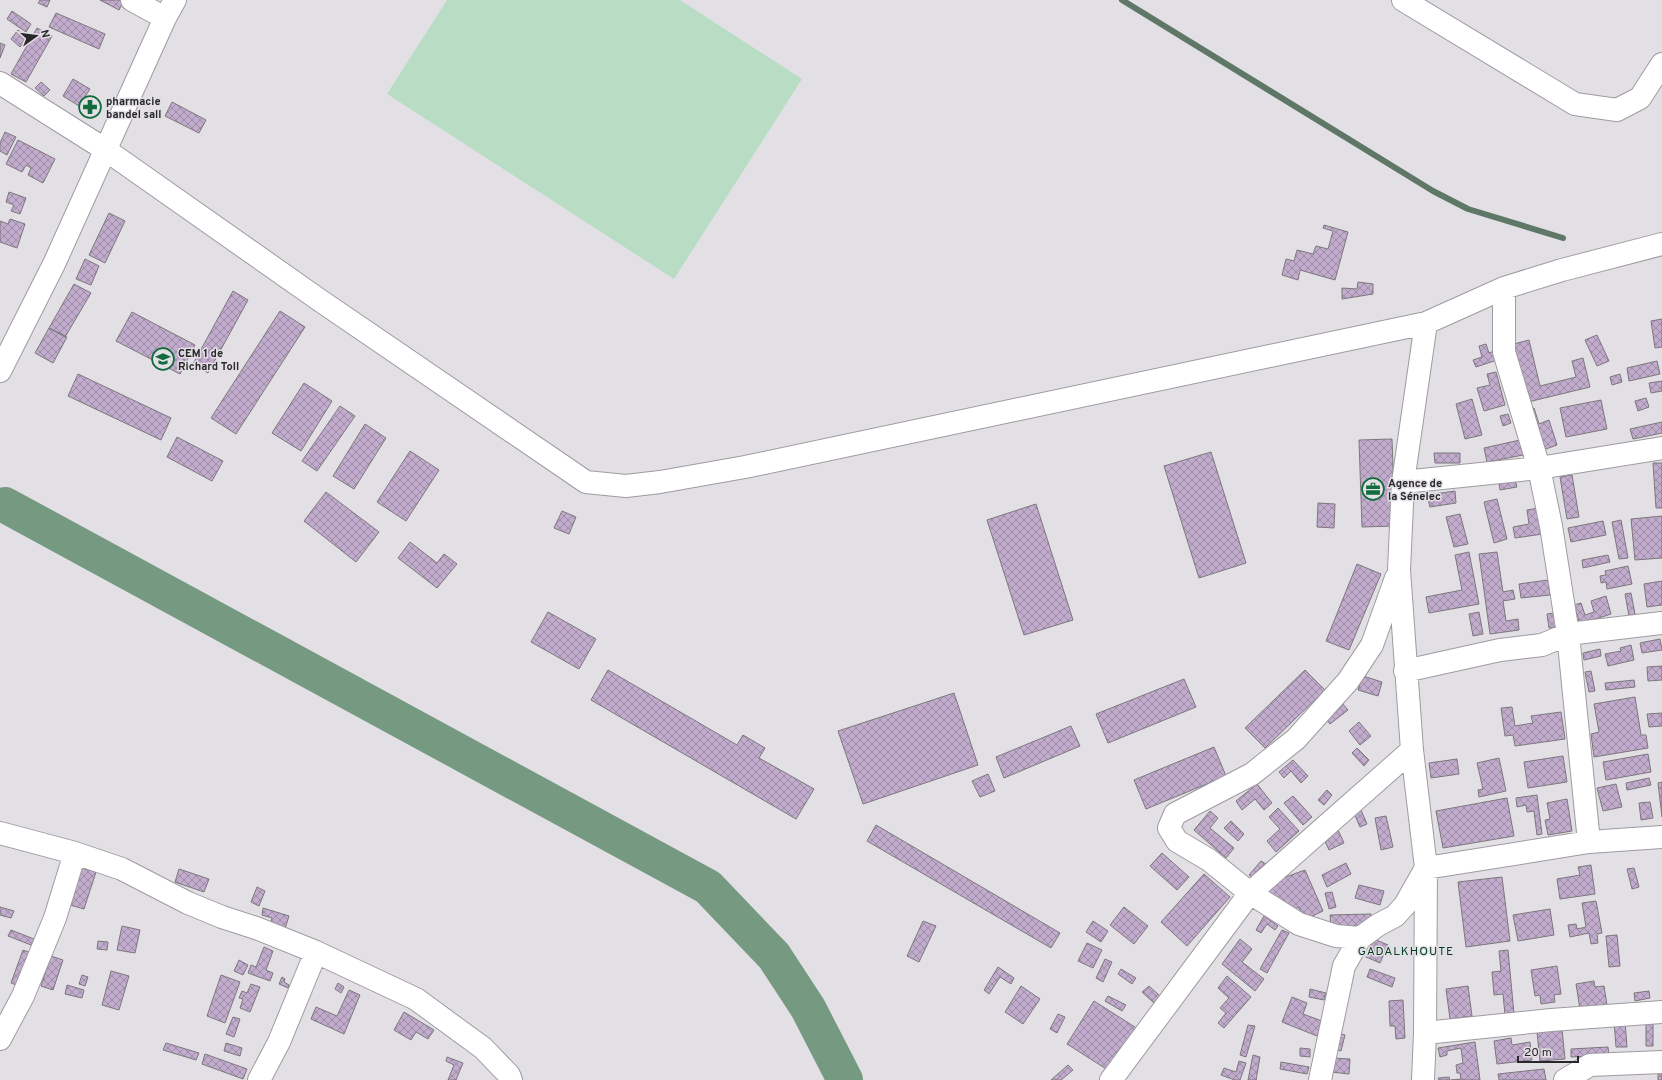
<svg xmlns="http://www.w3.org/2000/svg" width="1662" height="1080" font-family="Overpass,sans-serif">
	<defs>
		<pattern id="building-cross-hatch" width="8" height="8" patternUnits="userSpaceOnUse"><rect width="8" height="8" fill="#c2accd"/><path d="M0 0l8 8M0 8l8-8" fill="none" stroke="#9e8ca6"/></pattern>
	</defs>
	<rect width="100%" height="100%" fill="#e3e0e5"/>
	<path fill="#b9ddc4" d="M447,0h233l122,79 -128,200 -287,-185z"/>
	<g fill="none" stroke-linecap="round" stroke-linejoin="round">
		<path stroke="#5e7767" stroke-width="6" d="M1122,0l311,191 35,18 95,29"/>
		<path stroke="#759981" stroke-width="36" d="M5,505l703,382 66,69 34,52 37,72"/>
	</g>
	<path fill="url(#building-cross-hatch)" stroke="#7b777c" d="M40,0h10l-3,7 -9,-4z
		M100,0h24l-5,10z
		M12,11l19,13 -5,8 -19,-13z
		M56,13l49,21 -6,15 -50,-22z
		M37,28l15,8 -26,46 -15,-8z
		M18,30l10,8 -8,9 -9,-8z
		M0,43l5,2 -5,13z
		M73,79l17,10 -11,17 -16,-10z
		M41,82l9,8 -6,6 -9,-8z
		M172,102l34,18 -7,13 -34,-17z
		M5,132l11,5 -9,18 -7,-4v-8z
		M18,140l37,19 -12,24 -15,-8 3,-7 -5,-3 -4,7 -16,-8z
		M9,192l17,6 -6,16 -9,-3 3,-6 -8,-3z
		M109,213l16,8 -20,42 -16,-8z
		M10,219l15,5 -8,24 -17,-6v-21l8,3z
		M1324,225l24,7 -13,48 -35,-10 -2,10 -16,-5 4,-16 8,2 3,-11 16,4 3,-8 12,3 5,-18 -10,-3z
		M85,259l14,7 -8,19 -15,-6z
		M1358,282l15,2v10l-31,5v-11l15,1z
		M74,284l17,9 -26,44 -16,-9z
		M233,291l15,9 -40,73 -15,-9z
		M280,311l25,16 -69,107 -25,-16z
		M132,312l63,33 -15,29 -64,-33z
		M1662,319v28l-7,1 -4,-27z
		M49,328l18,9 -14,26 -18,-10z
		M1597,335l12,26 -12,5 -12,-26z
		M1529,340l11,46 36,-9 -4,-16 11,-3 7,29 -62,15 -14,-58z
		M1486,344l3,9 5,-2 3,9 -21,7 -3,-7 9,-3 -3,-11z
		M1657,361l3,13 -31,7 -2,-13z
		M1496,372l9,33 -21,6 -7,-23 13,-3 -3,-11z
		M78,374l93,44 -10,22 -93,-44z
		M1620,374l2,8 -10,3 -2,-8z
		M1662,381v10l-11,2 -2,-10z
		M304,383l28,18 -31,50 -29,-18z
		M1646,398l3,9 -11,4 -3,-10z
		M1472,399l10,36 -17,4 -9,-35z
		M1601,400l6,29 -41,8 -6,-29z
		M340,406l15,10 -38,55 -15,-10z
		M1534,408l5,16 10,-4 8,25 -14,5 -13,-40z
		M1508,414l3,9 -8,3 -3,-10z
		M1662,422v11l-29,6 -3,-10z
		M365,424l21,14 -32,51 -21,-13z
		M177,437l46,24 -11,20 -45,-24z
		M1392,439l3,87 -33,1 -3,-87z
		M1520,440l3,15 -36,7 -3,-14z
		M410,451l29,19 -33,51 -29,-19z
		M1211,452l35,111 -47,15 -35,-112z
		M1434,453h26v10h-25z
		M1653,463h9v45h-6z
		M1572,475l7,42 -12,2 -7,-42z
		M1515,480l2,7 -17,3 -1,-7z
		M1455,491l1,12 -26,4 -3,-12z
		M326,492l53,40 -23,30 -52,-41z
		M1497,499l10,40 -13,4 -10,-41z
		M1318,503l17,1 -1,24 -17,-1z
		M1036,504l37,116 -49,15 -37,-115z
		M1539,508l4,26 -28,4 -2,-11 16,-3 -2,-14z
		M562,511l14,6 -7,17 -15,-6z
		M1460,514l8,30 -14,3 -8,-30z
		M1662,516v42l-27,2 -4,-41z
		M1621,520l7,38 -9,1 -7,-37z
		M1603,521l3,14 -35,7 -3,-14z
		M410,542l27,21 7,-9 13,10 -20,24 -39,-30z
		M1469,552l10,52 -50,9 -3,-16 36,-7 -7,-35z
		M1497,552l6,40 10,-2 2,9 -12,2 3,20 12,-2 1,11 -29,4 -11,-80z
		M1608,555l2,7 -27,6 -1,-8z
		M1357,564l24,10 -32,76 -23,-9z
		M1628,566l4,18 -25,5 -1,-7 -5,1 -1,-7 6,-1 -1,-4z
		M1548,580l2,15 -29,3 -2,-14z
		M1662,581v24l-15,2 -3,-23z
		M1631,593l4,21 -6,2 -4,-22z
		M1606,596l5,18 -31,10 -6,-19 7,-2 4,12 9,-3 -3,-11z
		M548,612l48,27 -17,30 -48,-27z
		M1479,612l4,22 -10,2 -4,-22z
		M1554,613l3,14 -8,1 -2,-14z
		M1660,639l2,11 -20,3 -2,-10z
		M1631,645l3,15 -26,6 -3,-12 16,-3 -1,-3z
		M1600,649l1,7 -17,4 -1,-7z
		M1662,666v14l-14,1 -1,-14z
		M608,670l129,75 6,-10 22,13 -6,10 55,31 -18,30 -205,-119z
		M1305,670l20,20 -60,58 -20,-20z
		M1591,671l4,20 -6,1 -4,-20z
		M1363,676l19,6 -4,14 -20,-6z
		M1184,679l12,28 -88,36 -12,-29z
		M1634,680l1,7 -29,3 -1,-7z
		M954,693l24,72 -115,39 -25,-73z
		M1635,697l6,38h5l2,13 -54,9 -3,-23 8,-2 -5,-28z
		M1342,703l6,7 -18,14 -6,-7z
		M1512,707l3,19 18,-3 -2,-7 30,-4 4,27 -50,7 -2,-11 -8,1 -4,-28z
		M1662,713v13l-13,1 -2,-13z
		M1359,722l12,14 -11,9 -11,-14z
		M1071,726l9,20 -76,32 -8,-21z
		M1214,747l12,29 -80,33 -12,-29z
		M1357,748l12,12 -5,6 -12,-13z
		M1648,754l3,18 -45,8 -3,-18z
		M1563,756l4,26 -39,6 -4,-26z
		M1499,758l7,33 -27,6 -1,-7 5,-1 -6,-26z
		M1457,759l2,15 -28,4 -2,-15z
		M1293,760l15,16 -7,7 -10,-12 -7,7 -5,-6z
		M988,774l7,17 -15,6 -8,-16z
		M1649,778l2,7 -24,5 -1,-7z
		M1662,782v35l-4,-34z
		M1257,784l15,19 -8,7 -9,-11 -13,11 -6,-9z
		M1616,784l6,23 -19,4 -6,-23z
		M1327,790l5,5 -8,10 -6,-5z
		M1537,795l5,39 -5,1 -3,-24 -7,1 -1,-7 -9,2 -1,-9z
		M1293,796l19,21 -9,8 -19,-22z
		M1507,798l7,38 -71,12 -7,-37z
		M1567,799l5,32 -24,4 -3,-15 5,-1 -3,-16z
		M1650,802l3,16 -12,2 -2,-17z
		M1278,808l21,23 -23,21 -9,-11 13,-12 -11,-12z
		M1361,810l6,14 -7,3 -6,-14z
		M1210,811l8,7 -8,10 24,20 -8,10 -32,-28z
		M1386,816l7,31 -12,3 -6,-32z
		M1231,821l13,13 -6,7 -14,-13z
		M876,825l184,108 -9,15 -184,-107z
		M1338,830l6,13 -15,7 -6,-13z
		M1162,853l27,24 -12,13 -27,-24z
		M1261,861l5,3 -12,15 -5,-4z
		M1346,863l5,11 -24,13 -5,-12z
		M1591,865l4,29 -35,5 -3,-20 23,-4 -2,-8z
		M82,868l14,4 -12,37 -14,-4z
		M1634,868l5,19 -7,2 -5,-20z
		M179,869l30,10 -5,13 -29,-10z
		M1305,870l18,41 -17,8 -8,-12 -10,7 -22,-21 17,-15z
		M1204,874l26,23 -43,49 -26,-24z
		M1502,877l8,64 -44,6 -8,-65z
		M1359,885l25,6 -4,14 -25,-7z
		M257,887l8,4 -6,15 -8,-4z
		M1332,892l4,15 -7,2 -4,-16z
		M1596,901l6,32 -5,1 1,9 -7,1 -2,-11 -19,4 -2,-12 8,-1 1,5 9,-2 -4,-24z
		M0,907l14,4 -3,7 -11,-3z
		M1124,907l24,19 -14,18 -24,-19z
		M263,908l26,8 -5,16 -14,-5 2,-9 -10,-3z
		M1550,909l4,26 -36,6 -5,-26z
		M1371,914l-3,12h-37l-1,-11z
		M1264,916l14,10 -3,4 -8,-6 -6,9 -5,-3z
		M923,921l13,5 -17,36 -12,-6z
		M1093,921l15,10 -7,11 -15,-10z
		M122,926l18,4 -5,23 -18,-3z
		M11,930l23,9 -3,6 -23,-9z
		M1282,930l7,3 -22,40 -7,-4z
		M1617,935l3,31 -11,1 -3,-31z
		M1240,939l12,10 -10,13 22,17 -9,12 -33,-27z
		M1374,939l14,6 -8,18 -14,-6z
		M98,941l10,1 -1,8 -10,-1z
		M1087,943l15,7 -9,18 -15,-7z
		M264,947l9,4 -7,19 7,3 -3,8 -22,-8 3,-8 5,2z
		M23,950l11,4 -12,33 -11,-4z
		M1508,950l6,64 -9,1 -2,-21 -9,1 -2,-23 9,-1 -2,-20z
		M51,956l12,4 -10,30 -12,-4z
		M1105,959l7,3 -9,20 -7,-4z
		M239,960l9,5 -5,10 -9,-4z
		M1557,966l4,28 -7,1 1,7 -14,2 -1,-9 -5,1 -4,-26z
		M998,967l16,11 -3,6 -11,-7 -11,17 -5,-4z
		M1121,969l15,9 -4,6 -14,-10z
		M1370,969l25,9 -3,9 -25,-10z
		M111,971l18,5 -10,34 -17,-5z
		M82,975l6,2 -3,9 -6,-2z
		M221,975l19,7 -15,41 -18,-7z
		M1227,976l24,21 -27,31 -6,-5 8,-10 -6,-5 9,-10 -11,-10z
		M282,977l3,2 -1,3 5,3 -1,3 -9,-4z
		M1594,981l1,6 9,-1 3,19 -27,4 -4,-25z
		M338,983l6,4 -3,6 -6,-4z
		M251,984l9,3 -10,25 -10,-4 3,-9 -4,-1 3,-7 5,2z
		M67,985l17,5 -2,8 -17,-4z
		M1021,986l19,13 -17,25 -18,-12z
		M1149,986l11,10 -6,7 -12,-11z
		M1468,986l4,30 -22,3 -4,-30z
		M1310,989l16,4 -2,7 -15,-3z
		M349,990l11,5 -16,39 -33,-15 5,-12 21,9z
		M1649,991l1,7 -15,3 -1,-8z
		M1108,996l18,9 -4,6 -17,-10z
		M1292,997l15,6 -4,11 19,7 -5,15 -35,-14z
		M1403,1000l2,38 -9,1 -1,-13h-5l-1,-25z
		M1094,1001l44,28 -27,43 -44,-28z
		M404,1012l30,18 -6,9 -12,-7 -5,8 -17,-10z
		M1058,1014l7,3 -8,16 -7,-4z
		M233,1017l7,2 -6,18 -8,-3z
		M1614,1021h11l2,26h-11z
		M1646,1022h7v24h-7z
		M1248,1025l7,1 -9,31 -6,-2z
		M1562,1029l3,30 -25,2 -3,-29z
		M1338,1033l7,2 -4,16 -7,-2z
		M1511,1038l1,7 18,-3 2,18 -35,4 -3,-23z
		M1475,1042l5,38h-29l10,-1 -1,-6h-3l-1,-8 7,-2 -2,-15 -14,3v4l-7,2 -2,-9z
		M166,1043l33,10 -3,7 -33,-10z
		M226,1043l16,5 -2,8 -16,-5z
		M1608,1047l1,8 -38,2v-8z
		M1300,1048l10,1v8l-10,-1z
		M205,1054l42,15 -4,10 -41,-15z
		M1253,1055l7,2 -4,23h1h-9z
		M447,1057l16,6 -7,17h-8l6,-15 -8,-4z
		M1332,1058l18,1 -1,15 -18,-2z
		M1239,1061l7,2 -6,17h-5l-14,-5 3,-7 12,4z
		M1281,1062l28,5 -2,7 -27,-5z
		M1068,1065l5,5 -12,10h-10z
		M1544,1069l2,11h-47l-1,-6z
		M1658,1071h4v9h-4z
		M1449,1077l1,3h-11l-1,-2z"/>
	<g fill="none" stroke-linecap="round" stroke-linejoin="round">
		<g stroke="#9e9ba0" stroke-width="24">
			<path id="minor" d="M132,0l33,18
				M1403,0l172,104 42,6 23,-12 22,-34
				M0,83l106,67 212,149 268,183 40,4 34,-4 85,-15 681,-144 78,-35 58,-18 100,-26
				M1504,288v64l35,116 12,58 17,108 21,208
				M0,371l54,-107 111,-246 10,-18
				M1403,482l136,-14 123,-20
				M1405,671l95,-21 42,-5 26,-11 94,-11
				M0,833l75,20 -20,65 -32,78 -23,43
				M75,853l47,16 66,34 34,14 34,11 60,24 100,47 67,49 26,27 2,5
				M1360,938l-24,-2 -37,-12 -49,-31 -41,-33 -32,-19 -8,-13 6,-14 77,-40 44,-35 52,-58 24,-36 24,-67
				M1425,1033l126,-13 111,-8
				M259,1080l20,-38 37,-90
				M1111,1080l139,-187 162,-143
				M1320,1080l24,-114 16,-28 18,-13 17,-9 10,-11 21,-37 163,-26 73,-5
				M1423,1080l2,-47 1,-165 -14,-118 -13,-180 4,-88 23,-159
				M1565,1080l25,-15 72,-3"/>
		</g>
		<use href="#minor" stroke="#fff" stroke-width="22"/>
	</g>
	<defs>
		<g id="pharmacy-ring" transform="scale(1.15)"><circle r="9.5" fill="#e3e0e5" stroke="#126b3d" stroke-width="1.5"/><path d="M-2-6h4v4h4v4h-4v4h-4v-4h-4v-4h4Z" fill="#126b3d"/></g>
		<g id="school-ring" transform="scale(1.15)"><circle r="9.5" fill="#e3e0e5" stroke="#126b3d" stroke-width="1.5"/><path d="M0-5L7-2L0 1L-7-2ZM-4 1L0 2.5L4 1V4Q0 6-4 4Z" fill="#126b3d"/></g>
		<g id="office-ring" transform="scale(1.15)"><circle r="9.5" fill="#e3e0e5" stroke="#126b3d" stroke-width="1.5"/><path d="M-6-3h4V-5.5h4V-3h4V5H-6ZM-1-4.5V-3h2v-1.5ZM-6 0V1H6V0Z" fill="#126b3d"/></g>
	</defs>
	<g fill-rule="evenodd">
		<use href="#pharmacy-ring" x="90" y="107"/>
		<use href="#school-ring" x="163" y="359"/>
		<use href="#office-ring" x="1373" y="489"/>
	</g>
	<g text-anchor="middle" stroke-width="3" stroke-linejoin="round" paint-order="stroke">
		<g font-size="11" font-weight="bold" fill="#282729" stroke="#e3e0e5" text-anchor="start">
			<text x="106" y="105">pharmacie<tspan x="106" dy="13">bandel sall</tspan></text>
			<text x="178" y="357">CEM 1 de<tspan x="178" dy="13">Richard Toll</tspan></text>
			<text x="1388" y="487">Agence de<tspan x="1388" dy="13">la Sénelec</tspan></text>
		</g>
		<g font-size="12" letter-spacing="1" fill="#003e20" stroke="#e3e0e5">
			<text x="1406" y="955">GADALKHOUTE</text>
		</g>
	</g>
	<g transform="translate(36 36) rotate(76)" stroke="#e3e0e5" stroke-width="3" paint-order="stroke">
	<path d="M0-3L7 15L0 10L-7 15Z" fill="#282729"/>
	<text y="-6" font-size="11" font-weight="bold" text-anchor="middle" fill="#282729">N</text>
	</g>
	<path d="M1518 1056v6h60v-6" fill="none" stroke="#282729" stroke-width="2"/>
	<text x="1524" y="1056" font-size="12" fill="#282729" stroke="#e3e0e5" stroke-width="3" paint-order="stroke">20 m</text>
</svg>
